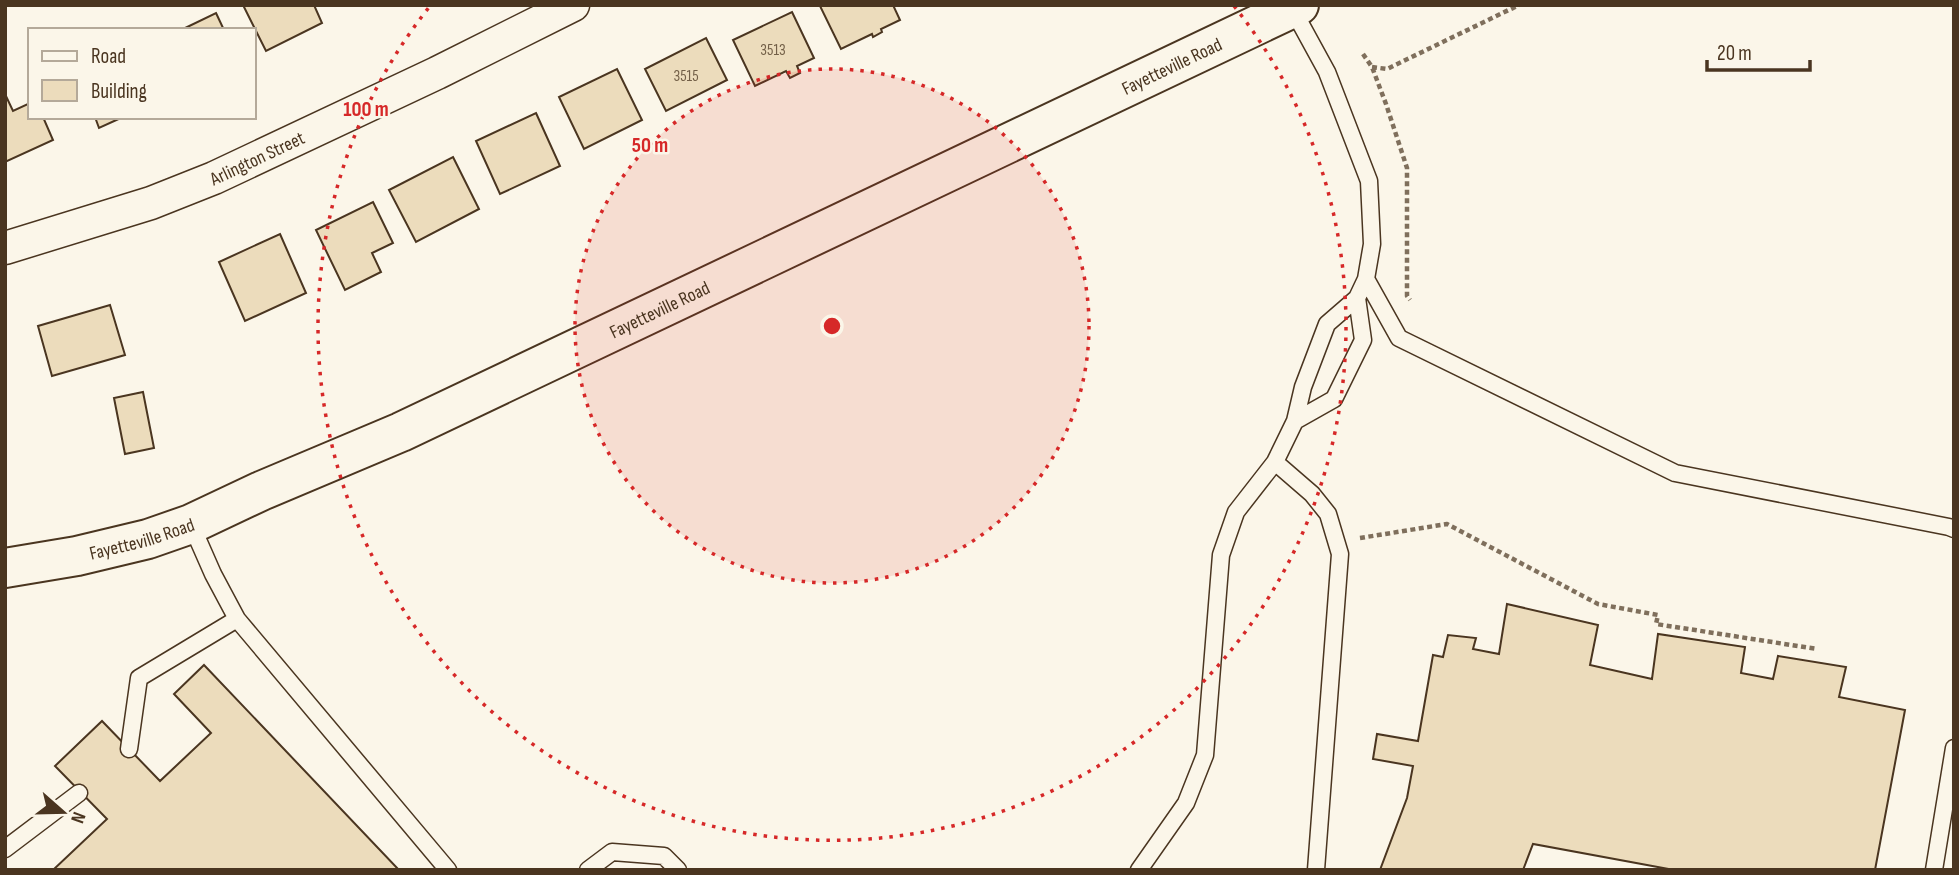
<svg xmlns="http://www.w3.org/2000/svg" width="1959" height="875" font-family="'Sofia Sans Condensed',sans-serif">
	<rect width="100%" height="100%" fill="#fbf6e9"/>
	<path fill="#ecdcbc" stroke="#4a3520" stroke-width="2" d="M243,5h71l8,18 -56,28z
		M822,5h71l7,15 -19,9 1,3 -9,5 -1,-3 -31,15 -21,-43z
		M792,12l22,46 -17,8 3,7 -10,5 -4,-7 -31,15 -22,-46z
		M216,13l8,17h-43z
		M706,38l21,42 -61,31 -21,-42z
		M617,69l25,51 -58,29 -25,-52z
		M5,94l8,17 17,-8v14h13l10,23 -48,22z
		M536,113l24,53 -60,28 -24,-53z
		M95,117h28l-24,11z
		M453,157l26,52 -63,33 -27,-52z
		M373,202l20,41 -21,10 9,19 -36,18 -29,-60z
		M280,234l26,59 -61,28 -26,-59z
		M110,305l15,50 -73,21 -14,-50z
		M143,392l11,56 -29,6 -11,-56z
		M1507,604l91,21 -8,40 62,14 6,-45 87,13 -4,26 32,6 5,-23 68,11 -7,30 66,13 -30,160h-201l-141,-26 -10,26h-143l27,-72 6,-32 -40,-7 4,-25 41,7 15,-86 10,2 5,-22 28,3 -3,11 26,5z
		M204,665l195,205h-346l54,-51 -52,-53 47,-45 58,60 51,-48 -37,-39z"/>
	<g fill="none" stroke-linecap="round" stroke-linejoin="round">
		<g stroke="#4a3520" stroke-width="19">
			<path id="service" d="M1366,279l33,59 276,135 274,54 5,2
				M1295,421l39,-22 29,-59 -6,-42
				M1275,462l37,32 16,20 12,40 -24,316
				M191,524l22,50 24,45 211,251
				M129,749l10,-71 98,-59
				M5,849l74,-56
				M588,870l24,-18 52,4 14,14
				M1139,870l47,-67 19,-48 16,-200 15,-43 39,-50 20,-41 8,-34 24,-63 30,-26 9,-19 6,-35 -3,-63 -42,-109 -35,-64
				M1934,870l20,-122"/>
		</g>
		<g stroke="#4a3520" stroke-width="35">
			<g id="minor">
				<path id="s1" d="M5,248l146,-45 63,-25 223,-105 136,-68"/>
			</g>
		</g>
		<g stroke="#4a3520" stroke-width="42">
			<g id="secondary">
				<path id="s2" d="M5,568l72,-12 71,-17 43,-15 70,-33 140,-59 898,-427"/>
			</g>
		</g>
		<path stroke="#7f6f5c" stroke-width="4.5" stroke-dasharray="5 3.5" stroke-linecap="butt" d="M1363,54l9,13 14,37 21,64v128l3,4
			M1372,67l15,2 132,-64
			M1360,538l87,-14 151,80 60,11 -2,9 161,25"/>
		<use href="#service" stroke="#fbf6e9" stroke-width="16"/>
		<use href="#minor" stroke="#fbf6e9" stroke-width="32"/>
		<use href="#secondary" stroke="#fbf6e9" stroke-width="38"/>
	</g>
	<circle cx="832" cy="326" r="257" fill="#d62828" fill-opacity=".12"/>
	<g fill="none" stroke="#d62828" stroke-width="3.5" stroke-dasharray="3.5 7">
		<circle cx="832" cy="326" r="257"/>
		<path d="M1234 6A514 514 0 1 1 430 6"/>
	</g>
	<g text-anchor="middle" stroke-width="5" stroke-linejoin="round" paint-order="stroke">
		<g font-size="16" fill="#725f47">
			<text x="773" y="55">3513</text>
			<text x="686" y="81">3515</text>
		</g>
		<g font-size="19" fill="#4a3520" stroke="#fbf6e9">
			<text dy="7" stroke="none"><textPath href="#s2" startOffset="1274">Fayetteville Road</textPath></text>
			<text dy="7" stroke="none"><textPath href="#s1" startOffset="268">Arlington Street</textPath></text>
			<text dy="7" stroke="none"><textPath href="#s2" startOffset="707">Fayetteville Road</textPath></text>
			<text dy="7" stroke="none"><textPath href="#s2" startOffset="140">Fayetteville Road</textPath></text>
		</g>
	</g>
	<circle cx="832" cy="326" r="10" fill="#d62828" stroke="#fbf6e9" stroke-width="3.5"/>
	<g font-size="21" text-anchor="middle" font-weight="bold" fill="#d62828" stroke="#fbf6e9" stroke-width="5" stroke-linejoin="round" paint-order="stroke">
		<text x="366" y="116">100 m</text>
		<text x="650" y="152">50 m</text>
	</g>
	<rect width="1959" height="875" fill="none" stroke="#4a3520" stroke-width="14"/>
	<rect x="28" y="28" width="228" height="91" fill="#fbf6e9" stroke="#b4a999" stroke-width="2"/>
	<rect x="42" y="51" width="35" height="10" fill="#fbf6e9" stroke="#b4a999" stroke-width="2"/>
	<text x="91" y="63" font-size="21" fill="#4a3520">Road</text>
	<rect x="42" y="80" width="35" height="21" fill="#ecdcbc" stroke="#b4a999" stroke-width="2"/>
	<text x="91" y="98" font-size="21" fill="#4a3520">Building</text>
	<g transform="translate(63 812) rotate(110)" stroke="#fbf6e9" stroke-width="5" paint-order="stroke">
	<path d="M0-5L12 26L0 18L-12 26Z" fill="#4a3520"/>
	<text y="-10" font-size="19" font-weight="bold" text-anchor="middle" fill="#4a3520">N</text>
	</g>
	<path d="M1707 60v10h103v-10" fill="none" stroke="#4a3520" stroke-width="3.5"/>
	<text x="1717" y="60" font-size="21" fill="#4a3520" stroke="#fbf6e9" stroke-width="5" paint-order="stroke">20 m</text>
</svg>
